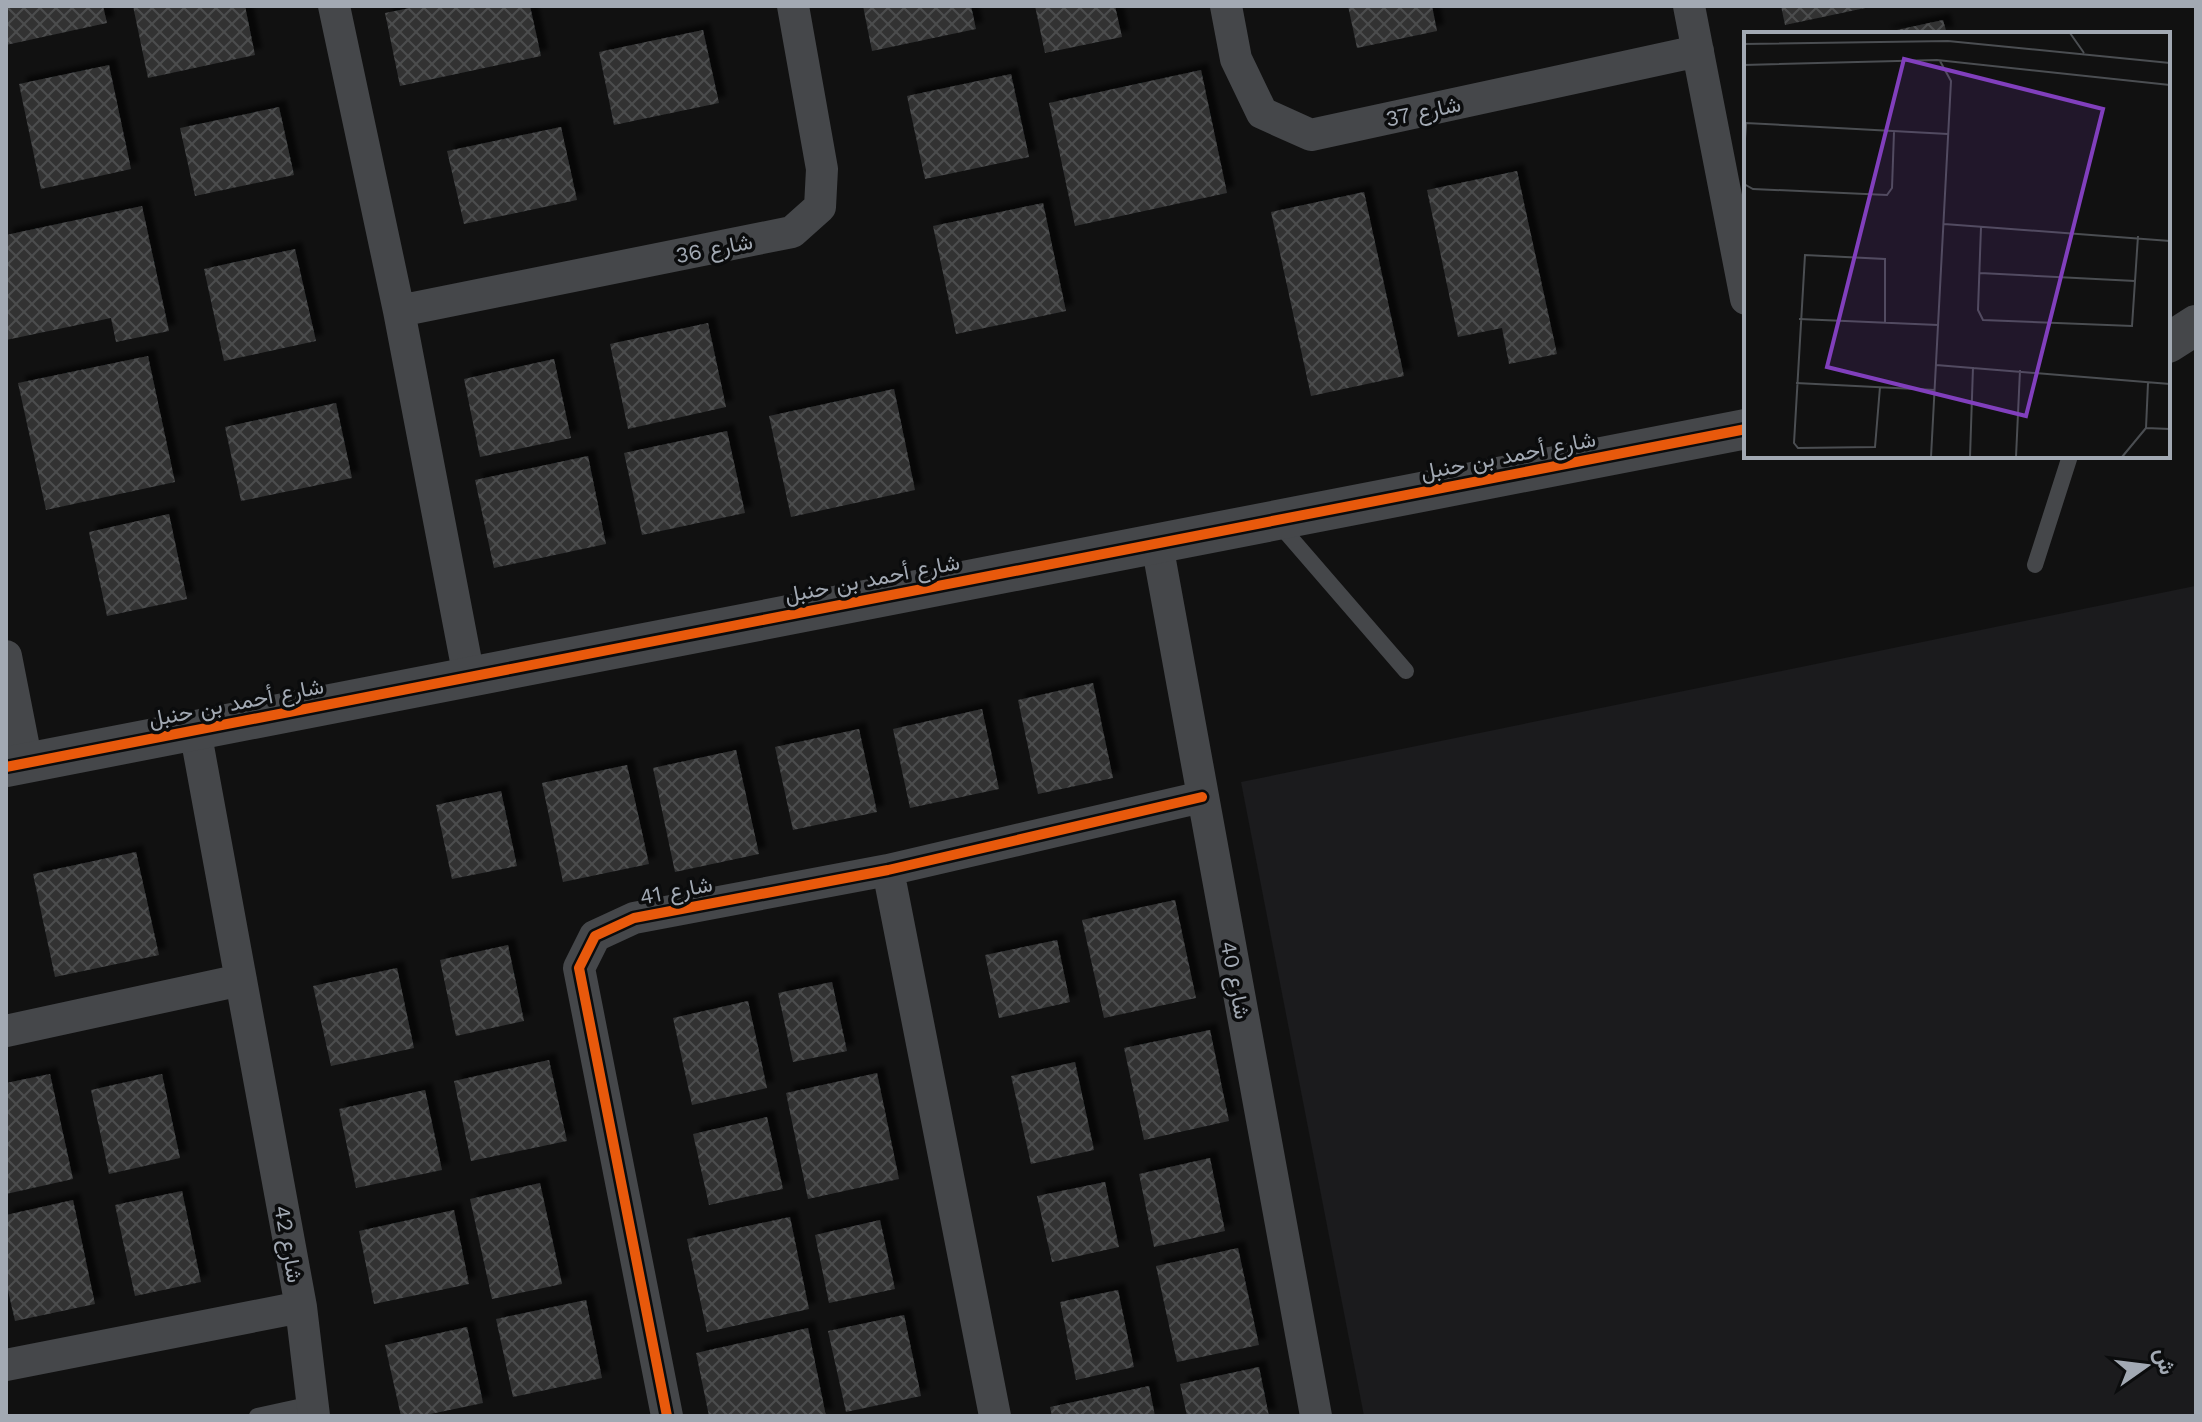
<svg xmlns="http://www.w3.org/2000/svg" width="2202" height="1422" font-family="'Work Sans',Vazirmatn,sans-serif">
	<defs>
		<pattern id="building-cross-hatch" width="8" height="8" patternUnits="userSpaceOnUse" patternTransform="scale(2)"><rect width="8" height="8" fill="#313233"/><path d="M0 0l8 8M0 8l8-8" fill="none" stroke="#4c4d4e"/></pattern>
		<filter id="shadow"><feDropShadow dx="7" dy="-7" stdDeviation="2" flood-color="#0009"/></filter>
	</defs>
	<rect width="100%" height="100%" fill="#111"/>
	<path fill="#1b1b1d" d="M2195,586l1,830h-832l-123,-634z"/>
	<path fill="url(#building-cross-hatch)" filter="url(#shadow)" d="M6,6h97l4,17 -101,22z
		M133,6h112l10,49 -107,23z
		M420,6h110l11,50 -141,30 -15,-73z
		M863,6h108l5,23 -104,22z
		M1035,6h80l7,31 -77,16z
		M1348,6h84l5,25 -80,17z
		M1781,6h89v1l-85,18z
		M1943,20l4,14h-64v-1z
		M703,30l16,73 -105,22 -15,-73z
		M109,65l22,104 -90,20 -22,-105z
		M1201,70l26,123 -152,33 -26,-123z
		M1011,74l18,83 -104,22 -18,-83z
		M279,107l15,68 -99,21 -15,-68z
		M561,127l16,73 -113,24 -17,-73z
		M1517,171l40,183 -48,10 -7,-36 -44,9 -31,-147z
		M1364,192l40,184 -93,20 -40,-184z
		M1043,203l23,108 -110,23 -23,-108z
		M142,206l27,125 -53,11 -5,-24 -105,22v-105z
		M295,249l21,92 -92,20 -20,-92z
		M708,323l18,84 -98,22 -18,-85z
		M148,356l27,126 -129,28 -28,-127z
		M554,359l17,79 -91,19 -16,-78z
		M894,389l21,101 -124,27 -22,-101z
		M336,403l16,75 -111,23 -16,-74z
		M727,431l18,82 -103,22 -18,-82z
		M588,456l18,88 -112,24 -19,-88z
		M169,514l18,85 -80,17 -18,-84z
		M1093,683l20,95 -75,16 -20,-94z
		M982,709l17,80 -89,19 -17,-79z
		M859,729l18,83 -84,18 -18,-83z
		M736,750l23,104 -84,18 -22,-104z
		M627,765l22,99 -86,18 -21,-99z
		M501,791l16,75 -65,13 -16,-74z
		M136,852l23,103 -104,22 -22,-103z
		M1175,900l21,98 -92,20 -22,-98z
		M1057,940l13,62 -71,16 -14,-63z
		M508,945l16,76 -68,15 -16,-76z
		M397,968l17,80 -83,18 -18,-80z
		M832,982l15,69 -54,11 -15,-69z
		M748,1001l19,87 -75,17 -19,-87z
		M1210,1030l19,91 -85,19 -20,-92z
		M549,1060l18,81 -96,20 -17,-80z
		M1075,1062l19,88 -63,14 -20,-88z
		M877,1073l22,106 -91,20 -22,-106z
		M50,1074l23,105 -67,15v-111z
		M162,1074l18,84 -71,16 -18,-84z
		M425,1090l17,80 -86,18 -17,-79z
		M767,1117l16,72 -74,16 -16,-71z
		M1210,1158l15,73 -71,16 -15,-73z
		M1105,1182l14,65 -67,15 -15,-66z
		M540,1183l22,101 -70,15 -22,-100z
		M182,1191l19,91 -66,14 -20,-91z
		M73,1200l22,104 -80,17 -9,-39v-67z
		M454,1210l15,74 -95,20 -15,-73z
		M790,1217l19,92 -102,23 -20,-93z
		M880,1220l15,69 -66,14 -14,-68z
		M1238,1248l21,97 -82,17 -21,-96z
		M1118,1290l16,77 -58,13 -16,-78z
		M586,1300l16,78 -89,19 -17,-78z
		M904,1315l17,81 -75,16 -18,-81z
		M467,1327l16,76 -62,13h-20l-16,-71z
		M808,1328l18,88h-117l-13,-63z
		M1259,1367l10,49h-82l-7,-32z
		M1149,1386l6,30h-103l-2,-9z"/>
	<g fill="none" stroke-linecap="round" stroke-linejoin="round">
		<path stroke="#45474a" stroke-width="16" d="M1277,522l129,149
			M2035,565l35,-109
			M257,1416l55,-12"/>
		<path stroke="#45474a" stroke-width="32" d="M334,6l65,305 70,366
			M1226,6l10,53 26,54 49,22 387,-84
			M1689,6l57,293
			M399,311l393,-79 28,-25 2,-38 -29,-163
			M1157,544l159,872
			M6,656l21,107
			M195,730l106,577 13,109
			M888,870l107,546
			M6,1031l235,-51
			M6,1365l295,-58
			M667,1416l-88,-448 16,-32 39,-18 254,-48 314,-73"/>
		<path stroke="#45474a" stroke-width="40" d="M2168,343l28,-18
			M6,767l1740,-338"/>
		<g stroke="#0b0c0d" stroke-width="15">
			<path id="cycleway" d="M6,767l1740,-338
				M667,1416l-88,-448 16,-32 39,-18 254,-48 314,-73"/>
		</g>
		<use href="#cycleway" stroke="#e8590c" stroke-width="10"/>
	</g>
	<g text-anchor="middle" stroke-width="7" stroke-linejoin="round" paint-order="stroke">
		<g font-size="22" fill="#a2a9b3" stroke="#0b0c0d">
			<text transform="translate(1423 111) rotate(-12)" y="8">شارع 37</text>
			<text transform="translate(714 248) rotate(-11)" y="8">شارع 36</text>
			<text transform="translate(1508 455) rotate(-11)" y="8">شارع أحمد بن حنبل</text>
			<text transform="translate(872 578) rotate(-11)" y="8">شارع أحمد بن حنبل</text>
			<text transform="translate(236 702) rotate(-11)" y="8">شارع أحمد بن حنبل</text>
			<text transform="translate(676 890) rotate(-11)" y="8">شارع 41</text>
			<text transform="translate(1236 980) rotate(79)" y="8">شارع 40</text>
			<text transform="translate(289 1244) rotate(80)" y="8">شارع 42</text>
		</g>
	</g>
	<g transform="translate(1744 32)">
		<rect width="426" height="426" fill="#111"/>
		<path fill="none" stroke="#4b4e52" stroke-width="2" d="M326,1l14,20M0,12l204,-3 222,22M0,33l193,-5 233,25M0,122l2,-31 202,11M0,152l9,5 134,6 5,-7 2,-56M200,192l226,17M237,195l-3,83 5,10 149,6 6,-90M236,241l155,8M55,287l139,6M192,333l234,19M52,351l139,7M136,355l-5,60 -77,1 -4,-5 11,-188 80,4v63M402,396l24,1M187,425l20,-376 -11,-20M226,425l3,-90M272,425l4,-87M378,425l24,-29 2,-45"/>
		<path fill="#813fbd" fill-opacity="0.15" stroke="#813fbd" stroke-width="4" d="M160,27l199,50 -77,307 -199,-49z"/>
		<rect width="426" height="426" fill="none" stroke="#a2a9b3" stroke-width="4"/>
	</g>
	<rect width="2202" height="1422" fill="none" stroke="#a2a9b3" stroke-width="16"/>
	<g transform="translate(2146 1366) rotate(76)" stroke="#0b0c0d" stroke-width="6" paint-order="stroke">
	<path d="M0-6L14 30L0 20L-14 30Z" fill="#a2a9b3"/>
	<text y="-12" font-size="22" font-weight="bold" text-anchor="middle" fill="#a2a9b3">ش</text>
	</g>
</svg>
